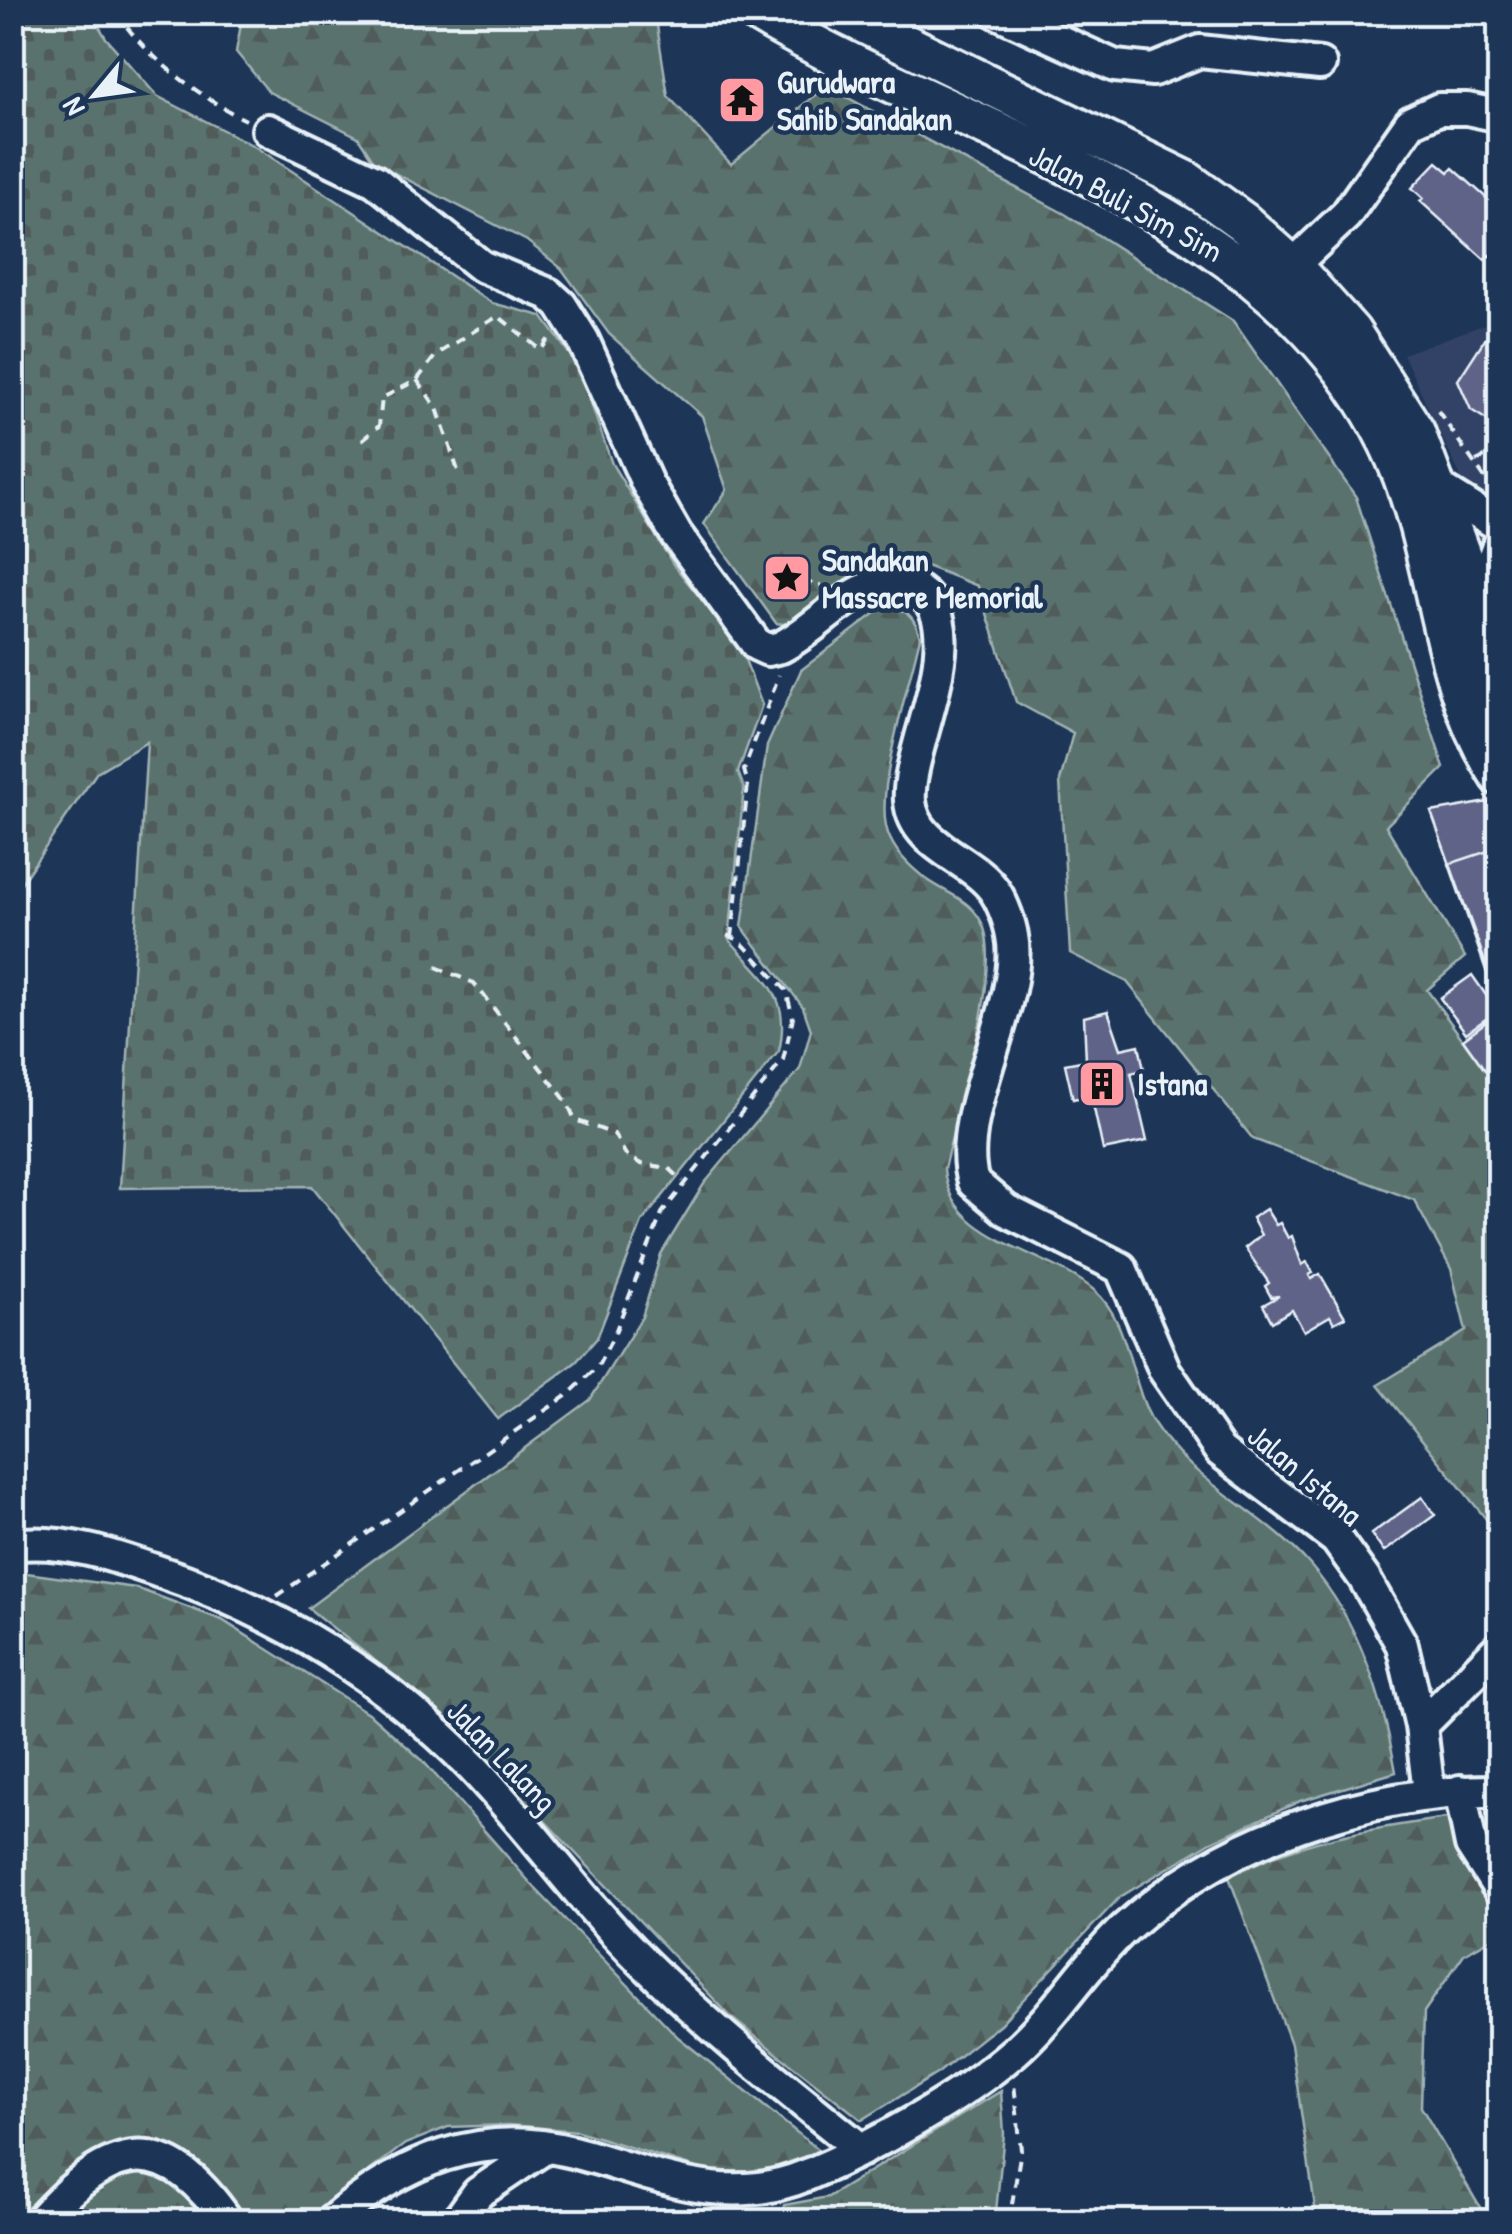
<svg xmlns="http://www.w3.org/2000/svg" width="1512" height="2234" font-family="'Patrick Hand',sans-serif">
	<defs>
		<pattern id="forest-firs" width="22" height="20" patternUnits="userSpaceOnUse" patternTransform="scale(2.5)"><rect width="22" height="20" fill="#5a726e"/><path d="M5 1l3.5 6h-7zM16 11l3.5 6h-7z" fill="#4f5b5a"/></pattern>
		<pattern id="cemetery-stones" width="16" height="16" patternUnits="userSpaceOnUse" patternTransform="scale(2.5)"><rect width="16" height="16" fill="#5a726e"/><path d="M2 7V4a2 2 0 0 1 4 0v3zM10 15v-3a2 2 0 0 1 4 0v3z" fill="#4f5b5a"/></pattern>
	</defs>
	<rect width="100%" height="100%" fill="#1d3557"/>
	<filter id="ink" filterUnits="userSpaceOnUse"><feTurbulence type="fractalNoise" baseFrequency=".01" numOctaves="2"/><feDisplacementMap in="SourceGraphic" scale="20" xChannelSelector="R" yChannelSelector="G"/><feConvolveMatrix kernelMatrix="1 2 1 2 8 2 1 2 1" color-interpolation-filters="sRGB"/></filter>
	<g filter="url(#ink)">
		<path fill="#314366" d="M1499,319v298l-39,-142 -57,-121z"/>
		<path fill="url(#forest-firs)" stroke="#a1b2b3" stroke-width="2.5" d="M243,13h412l13,83 63,68 95,-78 239,128 168,107 123,176 88,271 -58,58 79,131 -38,33 57,79 15,-3v469l-121,-150 88,-54 -15,-62 -37,-69 -161,-61 -126,-157 -57,-29 -10,-172 13,-48 -57,-31 -38,-116 -67,-26 -28,5 -93,60 -14,-2 -72,-99 23,-34 -25,-74 -93,-82 -48,-66 -34,-27 -152,-78 -17,-26 -89,-45 -33,-40z
			M885,606c22,3 30,10 35,31 -10,46 -43,146 -34,189 4,20 20,37 35,49 21,18 53,23 63,53 17,51 -27,183 -40,241 5,73 103,80 151,122 35,31 35,92 58,131 39,61 110,89 157,143 50,57 73,134 86,207l-96,29 -89,41 -91,55 -120,127 -62,49 -76,47 -129,-101 -286,-301 -139,-110 282,-208 52,-83 19,-63 43,-70 96,-115 11,-39 -8,-23 -61,-80 25,-181 34,-76z
			M12,1571l124,17 86,32 149,95 51,45 112,127 144,150 142,114 -55,20 -56,1 -131,-41 -70,-6 -60,2 -43,17 -102,77h-290z
			M1454,1817l45,96v21l-35,20 -40,58 -3,95 67,114h-171l-26,-177 -62,-167c71,-39 146,-49 225,-60z
			M1001,2091l3,43 -9,87h-213l2,-16 44,-8z"/>
		<path fill="url(#cemetery-stones)" stroke="#a1b2b3" stroke-width="2.5" d="M13,12l78,1 15,25 51,58 97,50 238,157 50,13 36,50 34,98 61,100 68,85 21,56 -24,67 6,16 -15,151c34,41 63,54 50,112l-137,171 -45,116 -21,24 -78,57 -186,-233 -192,2 27,-446 -50,30 -84,123z"/>
		<path fill="#606388" stroke="#e8f1f8" stroke-width="2.5" d="M1437,162l12,10 4,-4 47,42v54l-11,-9 -4,5 -65,-59 3,-3 -11,-10z
			M1500,333v95l-29,-18 -13,-30 28,-43z
			M1488,802l12,34v167l-69,-191z
			M1500,847v132l-10,3 -41,-118z
			M1472,975l25,36 -31,22 -26,-35z
			M1108,1011l13,38 18,-4 5,25 -13,3 16,68 -44,9 -12,-55 -18,4 -8,-35 21,-4 -2,-43z
			M1498,1013l2,46 -15,11 -22,-31z
			M1266,1209l10,16 4,-2 8,15 4,-2 10,29 5,-3 6,11 -4,2 2,4 9,-5 25,43 -11,6 -4,-7 -26,15 -12,-21 -20,12 -9,-17 16,-9 -8,1 -6,-11 4,-3 -24,-35 16,-13 -9,-17z
			M1422,1497l13,18 -51,37 -13,-18z"/>
		<g fill="none" stroke-linecap="round" stroke-linejoin="round">
			<g stroke="#e8f1f8" stroke-width="38">
				<path id="minor" d="M996,12l119,54 38,4 47,-19 120,13
					M268,130l107,51 106,85 68,28 12,11 22,35 64,143 29,51 81,111 11,5 13,-3c33,-17 60,-50 95,-62 12,-4 26,-3 37,3 66,32 -8,160 -3,213 4,47 64,57 86,92 7,11 14,30 16,43 13,66 -60,179 -39,246l33,28 115,58 44,103 55,80 116,88 28,39 38,67 19,81 8,67
					M1292,266l54,-51 65,-93 28,-13h28l33,7
					M1439,488l61,38
					M1500,540l-8,21 8,33
					M12,1545c51,-7 102,11 148,27 117,39 227,107 313,196 59,62 109,134 170,194 69,68 144,128 219,188
					M1421,1726l79,-79
					M1460,1791l11,54 29,45
					M39,2222c71,-79 124,-95 189,0
					M331,2222c71,-61 149,-94 242,-70 81,21 151,58 234,23 65,-27 154,-77 207,-123 42,-37 70,-86 111,-124 98,-89 243,-138 375,-137
					M457,2222l21,-29 68,-46"/>
			</g>
			<g stroke="#e8f1f8" stroke-width="45">
				<path id="major" d="M756,12c213,128 514,191 632,430 53,107 46,234 112,334
					M840,12l345,168 58,42 49,44 59,66 64,100 49,132 36,147"/>
			</g>
			<path stroke="#e8f1f8" stroke-width="4" stroke-dasharray="10 8" stroke-linecap="butt" d="M117,12c23,41 87,88 129,108
				M417,380l20,28 21,63
				M1438,411l57,82
				M362,440l17,-14 3,-28 35,-18 19,-25 62,-39 43,34 9,-13
				M1476,461l11,-5 13,-18
				M804,578l10,8 7,-1
				M732,938l16,-154 -4,-14 35,-95
				M436,967l38,16 93,119 8,18 39,14 12,21 15,9 28,4 14,13
				M277,1596l292,-202 29,-28 16,-31 48,-122 121,-153 10,-42 -7,-28 -47,-50 -16,-6
				M1009,2222l12,-72 -7,-67"/>
			<use href="#minor" stroke="#1d3557" stroke-width="30"/>
			<use href="#major" stroke="#1d3557" stroke-width="38"/>
		</g>
	</g>
	<defs>
		<g id="temple-square" transform="scale(2.5)"><rect x="-9" y="-9" width="18" height="18" rx="4" fill="#ff9aa2" stroke="#1d3557"/><path d="M0-6L5-2H3V0L6.5 2.5H4V6H1.5V3h-3V6H-4V2.5H-6.5L-3 0V-2H-5Z" fill="#111"/></g>
		<g id="sight-square" transform="scale(2.5)"><rect x="-9" y="-9" width="18" height="18" rx="4" fill="#ff9aa2" stroke="#1d3557"/><path d="M0-6L1.8-2.2L6-1.7L2.9 1.2L3.7 5.4L0 3.3L-3.7 5.4L-2.9 1.2L-6-1.7L-1.8-2.2Z" fill="#111"/></g>
		<g id="building-square" transform="scale(2.5)"><rect x="-9" y="-9" width="18" height="18" rx="4" fill="#ff9aa2" stroke="#1d3557"/><path d="M-4-6H4V6H1V3H-1V6H-4ZM-2.5-4.3h1.7v1.8h-1.7ZM.8-4.3h1.7v1.8H.8ZM-2.5-1h1.7V.8h-1.7ZM.8-1h1.7V.8H.8Z" fill="#111"/></g>
	</defs>
	<g fill-rule="evenodd">
		<use href="#temple-square" x="742" y="100"/>
		<use href="#sight-square" x="787" y="578"/>
		<use href="#building-square" x="1102" y="1084"/>
	</g>
	<g text-anchor="middle" stroke-width="9" stroke-linejoin="round" paint-order="stroke">
		<g font-size="32" font-weight="bold" fill="#e8f1f8" stroke="#1d3557" text-anchor="start">
			<text x="777" y="93">Gurudwara<tspan x="777" dy="37">Sahib Sandakan</tspan></text>
			<text x="822" y="571">Sandakan<tspan x="822" dy="37">Massacre Memorial</tspan></text>
			<text x="1137" y="1095">Istana</text>
		</g>
		<g font-size="32" fill="#e8f1f8" stroke="#1d3557">
			<text transform="translate(1126 203) rotate(28)" y="11">Jalan Buli Sim Sim</text>
			<text transform="translate(1305 1475) rotate(40)" y="11">Jalan Istana</text>
			<text transform="translate(502 1756) rotate(46)" y="11">Jalan Lalang</text>
		</g>
	</g>
	<rect width="1512" height="2234" fill="none" stroke="#1d3557" stroke-width="50"/>
	<rect x="25" y="25" width="1462" height="2184" fill="none" stroke="#e8f1f8" stroke-width="4" filter="url(#ink)"/>
	<g transform="translate(95 95) rotate(241)" stroke="#1d3557" stroke-width="8" paint-order="stroke">
	<path d="M0-8L18 38L0 25L-18 38Z" fill="#e8f1f8"/>
	<text y="-15" font-size="28" font-weight="bold" text-anchor="middle" fill="#e8f1f8">N</text>
	</g>
</svg>
